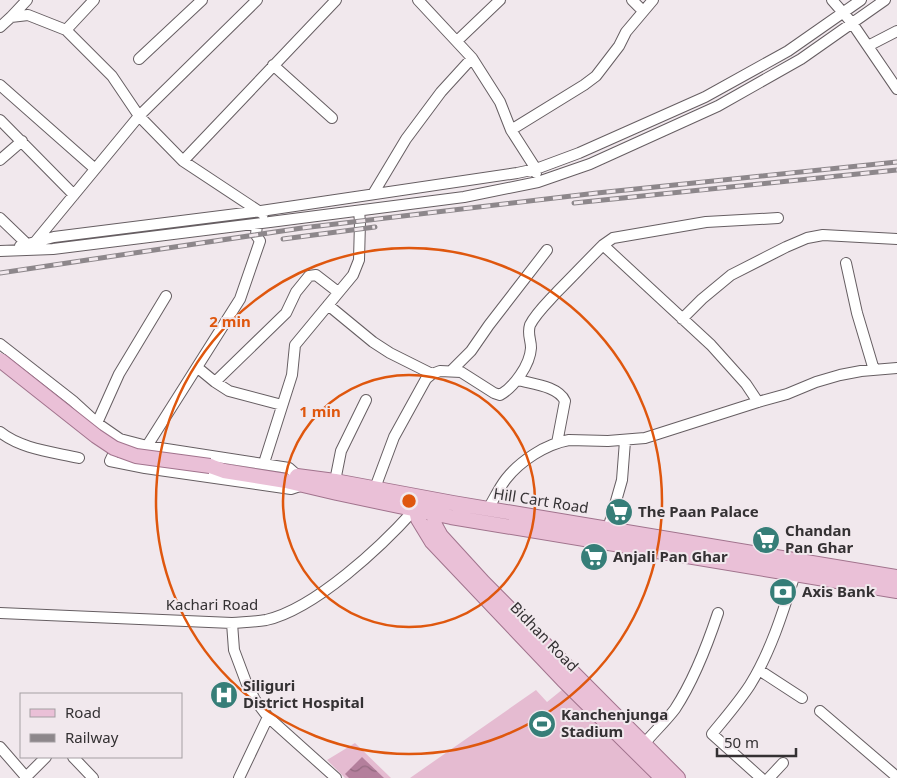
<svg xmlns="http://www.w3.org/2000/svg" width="897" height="778" font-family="'Noto Sans',sans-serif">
	<defs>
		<pattern id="water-waves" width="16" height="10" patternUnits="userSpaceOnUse" patternTransform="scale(1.25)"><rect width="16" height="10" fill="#b47f9c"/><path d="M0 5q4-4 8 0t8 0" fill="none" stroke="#936980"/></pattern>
	</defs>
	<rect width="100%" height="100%" fill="#f1e8ed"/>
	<path fill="#e5bbd1" d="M563,689l89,89h-242l126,-88 11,12z
		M355,743l36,35h-46l-18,-18z"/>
	<path fill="url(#water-waves)" d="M362,757l22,21h-35l-4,-4z"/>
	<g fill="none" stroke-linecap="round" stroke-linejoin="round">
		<g stroke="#665e62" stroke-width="12">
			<path id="minor" d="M418,0l54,58 28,44 11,28 25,39v4
				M632,0l11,11
				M832,0l20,23 45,66
				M11,17l16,-17
				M0,27l11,-10 17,-2 38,15 46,46 27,40 44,45 80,53
				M66,30l28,-30
				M457,41l43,-41
				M868,46l29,-15
				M139,59l63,-59
				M273,65l59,53
				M0,85l94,83
				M0,120l74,75
				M511,130l73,-45 12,-9 23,-30 7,-14 27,-32
				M0,160l22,-19
				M183,161l153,-161
				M373,194l33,-55 35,-47 31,-34
				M0,218l27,26
				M35,242l104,-126 118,-116
				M603,245l108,100 35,39 12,18
				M20,246l34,-9 207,-26 256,-38 19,-4 43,-16 126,-56 83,-46 73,-51
				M0,251l53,-2 217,-27 194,-25 74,-15 52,-18 128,-58 83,-47 84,-59
				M846,263l11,50 17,57
				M328,305l45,37 17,11 42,21
				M682,319l20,-20 29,-24 55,-28 21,-9 16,-3 74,4
				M0,344l73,57 24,22 23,16 27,7 142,22 9,8
				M198,368l17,14 14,9 53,14
				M452,370l19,-19 18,-26 58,-75
				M518,380c14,4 40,6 47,21l-8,42
				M215,382l71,-69 10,-21 13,-16 7,-1 22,17
				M97,423l22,-49 47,-78
				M0,432c21,17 53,20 79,26
				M119,442l-9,19 35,7 146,21 9,-3
				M147,446l93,-147 20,-58 -4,-6 1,-11
				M264,463l28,-88 3,-30 58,-70 6,-15 1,-38 -1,-11
				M335,481l6,-30 25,-51
				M375,488l19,-51 32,-58 6,-5 8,-3 21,1 33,21 6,2c14,-8 30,-30 31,-47 0,-9 -4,-14 -1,-23 6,-12 18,-23 27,-33 15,-15 30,-31 46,-47l10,-7 93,-16 72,-4
				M488,509c6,-10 11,-21 18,-30 14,-18 40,-35 63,-39l39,1 37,-3 113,-36 29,-8 29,-12 24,-7 21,-4 36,-3
				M608,529l14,-49 3,-39
				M0,613l232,10c12,-1 23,-1 34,-3 49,-11 116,-74 149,-111
				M232,623l2,27 12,32 9,18 13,17 68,61
				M759,670l43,28
				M820,711l77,66
				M644,744c10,-12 22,-23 31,-35 19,-29 32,-63 43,-96
				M0,747l26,30
				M73,757l20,21
				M25,778l21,-21
				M239,778l29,-61
				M761,778l-49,-44c13,-16 27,-32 38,-49 21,-34 33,-73 45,-111
				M769,778l14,-15"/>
		</g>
		<g stroke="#a1738d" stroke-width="16">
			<path id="major" d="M210,466l14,5 62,10 51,12 114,24 446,74
				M297,476l38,5 118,22 444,74
				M414,502l4,17 14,23 131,138 99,98
				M432,505l3,20 6,11 42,46 195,196"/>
		</g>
		<use href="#minor" stroke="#fff" stroke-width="10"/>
		<use href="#major" stroke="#eac0d7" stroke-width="14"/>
		<g stroke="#8d878b" stroke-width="5">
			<path id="rail" d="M574,203l323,-33
				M283,239l92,-12
				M0,273l302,-45 295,-35 300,-31"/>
		</g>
		<use href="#rail" stroke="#f1e8ed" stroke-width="3" stroke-dasharray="9" stroke-linecap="butt"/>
		<g stroke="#a1738d" stroke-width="16" stroke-linecap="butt">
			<path id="major-bridge" d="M0,360l96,76 18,12 22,8 74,10"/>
		</g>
		<use href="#major-bridge" stroke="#eac0d7" stroke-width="14"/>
	</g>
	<g fill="none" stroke="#df570e" stroke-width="2.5">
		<circle cx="409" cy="501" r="126"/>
		<circle cx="409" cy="501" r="253"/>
	</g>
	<defs>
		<g id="supermarket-disc" transform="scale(1.4375)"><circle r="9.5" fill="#367e78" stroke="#f1e8ed"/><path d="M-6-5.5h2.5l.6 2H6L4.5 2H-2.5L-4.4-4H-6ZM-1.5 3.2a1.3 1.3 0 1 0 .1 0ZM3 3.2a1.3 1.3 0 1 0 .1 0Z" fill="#fff"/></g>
		<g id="bank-disc" transform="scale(1.4375)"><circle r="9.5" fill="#367e78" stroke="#f1e8ed"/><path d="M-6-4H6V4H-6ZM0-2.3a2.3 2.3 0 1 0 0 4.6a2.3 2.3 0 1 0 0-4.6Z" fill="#fff"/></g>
		<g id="hospital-disc" transform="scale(1.4375)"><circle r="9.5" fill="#367e78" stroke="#f1e8ed"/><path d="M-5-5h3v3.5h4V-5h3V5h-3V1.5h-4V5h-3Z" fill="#fff"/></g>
		<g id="stadium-disc" transform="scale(1.4375)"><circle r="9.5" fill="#367e78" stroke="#f1e8ed"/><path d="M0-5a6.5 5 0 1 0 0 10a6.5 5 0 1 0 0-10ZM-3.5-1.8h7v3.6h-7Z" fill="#fff"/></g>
	</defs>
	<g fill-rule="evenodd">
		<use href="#supermarket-disc" x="619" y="512"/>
		<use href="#supermarket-disc" x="766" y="540"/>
		<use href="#supermarket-disc" x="594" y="557"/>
		<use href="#bank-disc" x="783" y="592"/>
		<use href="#hospital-disc" x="224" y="695"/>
		<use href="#stadium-disc" x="542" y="724"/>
	</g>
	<g text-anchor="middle" stroke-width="4" stroke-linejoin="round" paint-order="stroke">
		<g font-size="15" fill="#343133" stroke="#f1e8ed">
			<text transform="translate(541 501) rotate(9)" y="5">Hill Cart Road</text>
			<text x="212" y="610">Kachari Road</text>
			<text transform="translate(544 637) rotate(46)" y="5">Bidhan Road</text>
		</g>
		<g font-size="15" font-weight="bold" fill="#343133" stroke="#f1e8ed" text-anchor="start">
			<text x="638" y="517">The Paan Palace</text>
			<text x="785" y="536">Chandan<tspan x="785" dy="17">Pan Ghar</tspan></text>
			<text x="613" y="562">Anjali Pan Ghar</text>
			<text x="802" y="597">Axis Bank</text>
			<text x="243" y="691">Siliguri<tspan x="243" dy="17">District Hospital</tspan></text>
			<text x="561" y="720">Kanchenjunga<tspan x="561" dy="17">Stadium</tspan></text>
		</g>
	</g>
	<circle cx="409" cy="501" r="8" fill="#df570e" stroke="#f1e8ed" stroke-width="2.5"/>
	<g font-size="15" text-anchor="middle" font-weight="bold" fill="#df570e" stroke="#f1e8ed" stroke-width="4" stroke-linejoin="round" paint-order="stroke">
		<text x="230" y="327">2 min</text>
		<text x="320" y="417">1 min</text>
	</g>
	<rect x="20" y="693" width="162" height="65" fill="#f1e8ed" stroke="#a59fa3"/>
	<rect x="30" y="709" width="25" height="8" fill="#eac0d7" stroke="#a59fa3"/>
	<text x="65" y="718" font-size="15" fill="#343133">Road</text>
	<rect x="30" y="734" width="25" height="8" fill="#8d878b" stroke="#a59fa3"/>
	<text x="65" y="743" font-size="15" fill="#343133">Railway</text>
	<path d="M717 748v8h79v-8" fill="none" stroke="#343133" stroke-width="2.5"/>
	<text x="724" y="748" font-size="15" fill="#343133" stroke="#f1e8ed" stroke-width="4" paint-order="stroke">50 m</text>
</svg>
